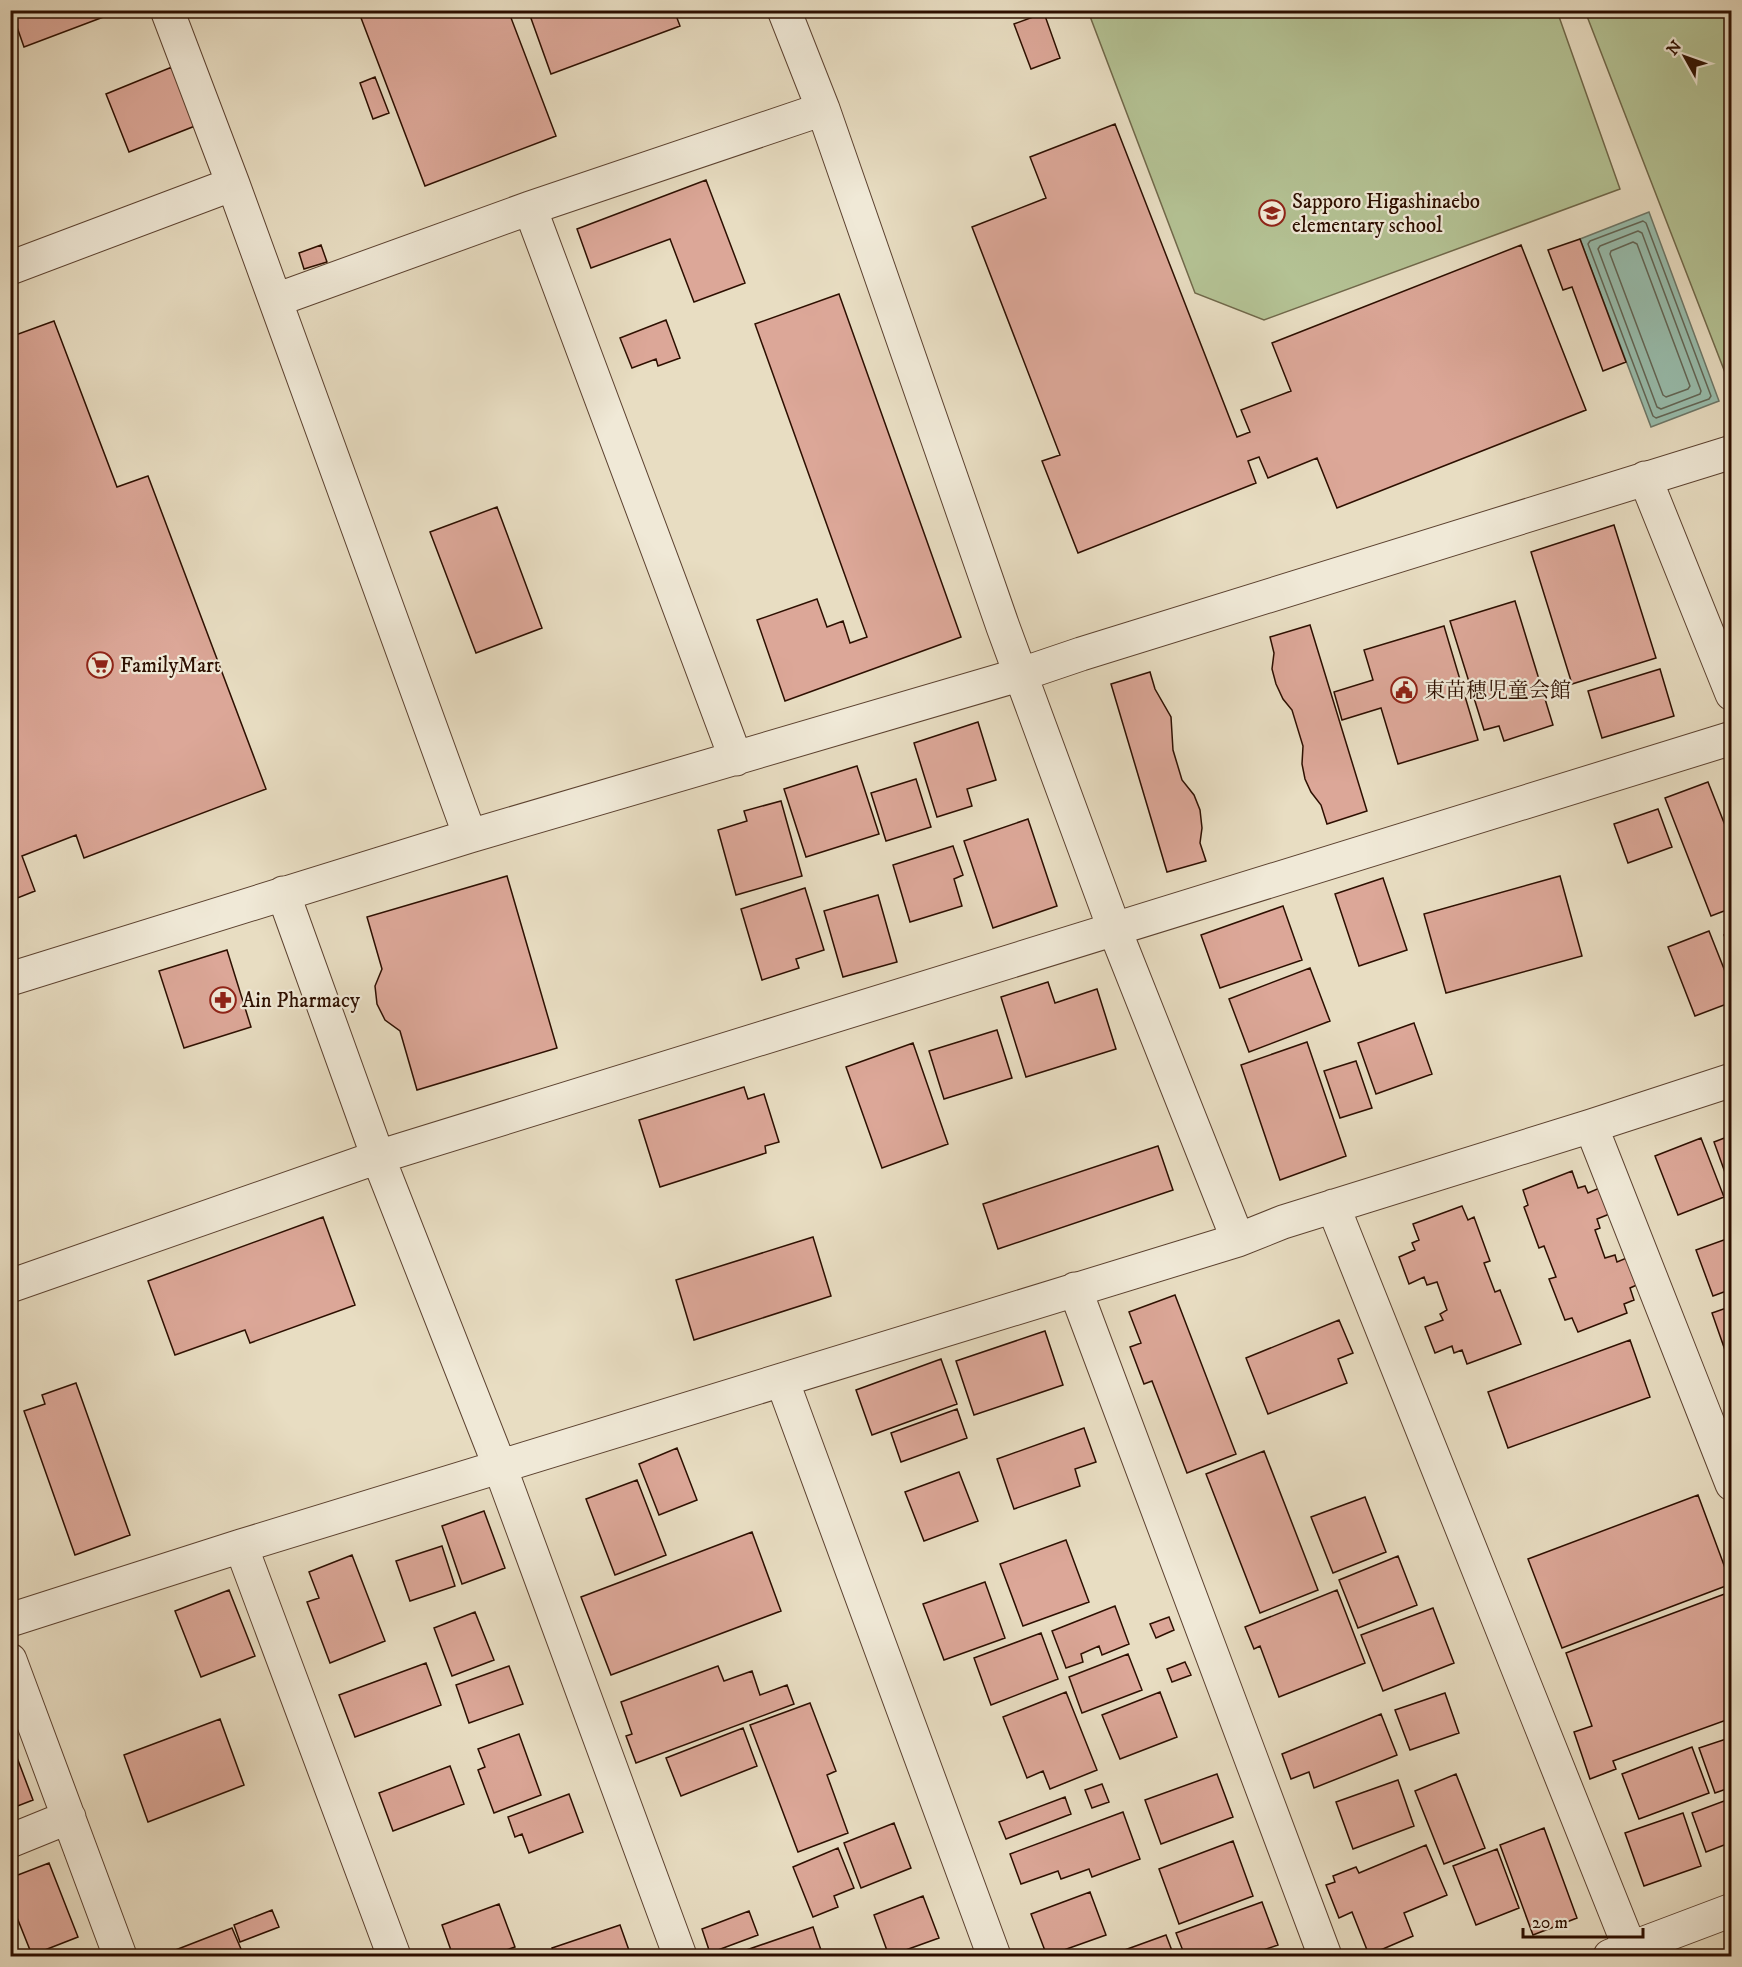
<svg xmlns="http://www.w3.org/2000/svg" width="1742" height="1967" font-family="'IM FELL DW Pica','Noto Serif JP',serif">
	<rect width="100%" height="100%" fill="#e8ddc2"/>
	<filter id="stains"><feTurbulence type="fractalNoise" baseFrequency=".00333" numOctaves="4"/><feColorMatrix values="0 0 0 0 .2 0 0 0 0 .09 0 0 0 0 .02 0 0 0 .5 -.17"/></filter>
	<radialGradient id="worn" r=".72"><stop offset=".6" stop-color="#630" stop-opacity="0"/><stop offset="1" stop-color="#630" stop-opacity=".3"/></radialGradient>
	<path fill="#b4c294" stroke="#70684a" stroke-width="1.5" d="M1088,11h469l63,178 -356,131 -69,-27z
		M1585,11h146v377z"/>
	<path fill="#98bdad" stroke="#6d7768" stroke-width="1.5" d="M1649,212l70,189 -68,26 -71,-188z"/>
	<g fill="none" stroke-linecap="round" stroke-linejoin="round">
		<path stroke="#626656" stroke-width="1.5" d="M1643,221l3,2 65,173 -2,3 -53,19 -3,-2 -65,-172 2,-3z
			M1638,231l4,2 59,158 -1,3 -39,15 -4,-2 -59,-158 2,-3z
			M1633,242l4,2 53,142 -2,3 -22,8 -3,-2 -53,-141 1,-3z"/>
	</g>
	<path fill="#dca798" stroke="#2d0f00" stroke-width="1.5" d="M11,10h111l-98,37z
		M358,10h150l48,126 -131,50z
		M528,10h146l6,16 -129,48z
		M1044,13l16,45 -29,11 -17,-45z
		M172,67l23,59 -66,26 -23,-58z
		M375,77l14,36 -16,6 -13,-36z
		M1115,124l122,313 13,-5 -9,-22 50,-19 -19,-48 249,-98 65,165 -249,98 -20,-50 -49,20 -9,-21 -11,4 8,22 -178,70 -36,-92 18,-6 -88,-228 74,-29 -16,-41z
		M706,180l39,103 -51,19 -24,-63 -79,29 -14,-39z
		M1580,239l46,123 -23,9 -31,-84 -9,3 -15,-40z
		M321,245l6,17 -23,7 -5,-16z
		M839,294l122,343 -176,64 -28,-81 60,-21 10,28 16,-6 7,22 17,-6 -112,-313z
		M666,320l14,38 -22,8 -2,-7 -24,9 -12,-30z
		M54,321l63,166 31,-11 118,313 -182,69 -8,-23 -54,21 13,35 -25,10v-564z
		M497,507l45,121 -66,25 -46,-121z
		M1614,525l42,133 -84,26 -41,-132z
		M1515,601l38,124 -49,16 -5,-15 -15,4 -34,-109z
		M1310,625l57,186 -40,13 -6,-19 -10,-13 -6,-13 -3,-15 1,-18 -11,-36 -9,-11 -7,-15 -4,-15 2,-16 -4,-16z
		M1444,626l34,114 -80,24 -17,-56 -39,12 -8,-28 39,-12 -9,-30z
		M1660,669l14,47 -72,22 -14,-47z
		M1150,672l5,17 16,28 2,33 9,30 12,15 6,15 2,18 -2,15 6,18 -39,11 -56,-188z
		M978,722l18,58 -29,9 5,17 -35,11 -23,-74z
		M857,766l22,68 -73,23 -22,-68z
		M916,779l15,48 -45,14 -15,-48z
		M1708,782l24,61v65l-21,8 -46,-118z
		M781,801l21,75 -66,19 -18,-65 29,-9 -3,-10z
		M1658,809l14,38 -44,16 -14,-39z
		M1028,819l29,87 -64,22 -29,-87z
		M953,846l10,29 -9,4 8,27 -52,16 -17,-57z
		M507,876l50,172 -140,42 -17,-59 -15,-11 -8,-16 -2,-18 7,-17 -15,-52z
		M1560,876l22,80 -136,37 -22,-79z
		M1383,878l24,72 -48,16 -24,-72z
		M805,888l19,62 -28,9 3,9 -37,12 -21,-71z
		M878,895l19,67 -54,15 -19,-66z
		M1283,906l19,54 -82,28 -19,-53z
		M1709,931l23,58v13l-37,14 -27,-69z
		M1732,932v22l-8,-19z
		M227,950l24,77 -67,21 -25,-77z
		M1310,968l20,53 -81,31 -20,-53z
		M1048,982l7,21 42,-14 19,60 -90,28 -25,-80z
		M1414,1023l18,51 -56,20 -18,-51z
		M997,1030l15,48 -68,21 -15,-48z
		M1307,1042l39,114 -66,24 -39,-115z
		M913,1043l35,101 -66,24 -36,-101z
		M1356,1061l16,47 -32,10 -16,-47z
		M744,1087l4,12 16,-5 15,48 -14,4 1,7 -106,34 -21,-67z
		M1732,1135v57l-18,-50z
		M1701,1138l23,59 -46,18 -23,-59z
		M1158,1146l15,44 -175,59 -15,-45z
		M1572,1171l6,17 7,-2 3,7 14,-6 10,26 -15,6 3,9 -5,2 10,28 10,-3 2,7 12,-5 10,27 -9,4 4,12 -10,4 3,9 -49,19 -6,-14 -7,2 -16,-41 7,-2 -12,-31 -5,2 -15,-41 4,-2 -5,-15z
		M1462,1206l6,14 6,-3 16,44 -6,2 11,29 5,-2 21,54 -54,20 -5,-14 -8,3 -2,-7 -17,7 -10,-26 18,-7 -3,-6 7,-4 -10,-28 -10,3 -3,-8 -15,7 -10,-27 16,-7 -3,-7 7,-3 -6,-16z
		M323,1217l32,88 -105,38 -5,-13 -70,25 -27,-74z
		M813,1237l18,59 -137,44 -18,-60z
		M1732,1237v52l-19,7 -17,-46z
		M1175,1295l61,159 -49,19 -35,-92 -8,3 -14,-37 11,-4 -12,-31z
		M1732,1306v45l-6,2 -14,-40z
		M1339,1320l14,33 -15,6 9,24 -79,31 -22,-56z
		M1045,1331l18,54 -89,30 -18,-54z
		M1630,1340l20,57 -142,51 -20,-56z
		M941,1359l16,45 -85,31 -16,-45z
		M76,1383l54,152 -55,20 -51,-144 21,-7 -3,-9z
		M957,1409l10,29 -66,24 -10,-29z
		M1084,1428l12,34 -21,7 5,17 -66,23 -17,-50z
		M677,1448l20,52 -38,15 -20,-51z
		M1264,1451l54,139 -58,23 -54,-139z
		M959,1472l19,49 -54,20 -19,-49z
		M637,1480l29,75 -51,20 -29,-76z
		M1698,1495l33,89 -169,64 -34,-89z
		M1365,1497l21,55 -53,21 -22,-56z
		M484,1511l21,57 -43,16 -20,-58z
		M752,1532l29,79 -170,64 -30,-78z
		M1066,1540l23,62 -66,24 -23,-62z
		M442,1546l13,40 -45,15 -14,-40z
		M352,1555l33,86 -55,22 -23,-61 12,-4 -10,-26z
		M1398,1556l19,49 -59,23 -19,-48z
		M985,1582l20,56 -61,22 -21,-56z
		M229,1590l26,66 -54,21 -26,-66z
		M1337,1590l28,73 -86,34 -19,-51 -6,3 -9,-22z
		M1730,1592l2,5v121l-119,43 3,8 -26,10 -16,-47 18,-6 -26,-73z
		M1115,1606l14,38 -27,11 -3,-9 -18,8 2,8 -17,6 -14,-37z
		M1433,1608l21,55 -71,28 -22,-56z
		M475,1612l19,48 -42,16 -18,-48z
		M1169,1617l5,13 -18,8 -6,-14z
		M1041,1633l17,46 -67,26 -17,-47z
		M1128,1654l14,36 -60,23 -13,-36z
		M1185,1662l6,13 -19,7 -5,-13z
		M426,1663l15,42 -86,32 -16,-42z
		M509,1666l14,38 -54,19 -13,-38z
		M718,1666l6,15 28,-10 8,24 27,-10 7,19 -158,59 -10,-27 6,-2 -11,-32z
		M1066,1692l31,78 -47,19 -7,-18 -16,7 -24,-61z
		M1160,1692l17,45 -57,22 -18,-44z
		M1445,1693l14,40 -49,17 -15,-40z
		M810,1703l26,68 -9,4 21,58 -50,19 -48,-127z
		M1381,1714l16,41 -83,33 -5,-16 -18,7 -9,-25z
		M220,1719l24,66 -96,37 -24,-67z
		M743,1728l14,38 -76,30 -15,-38z
		M519,1734l22,61 -47,18 -16,-43 7,-3 -7,-18z
		M1732,1737v50l-17,6 -16,-45z
		M10,1739l23,61 -23,9z
		M1692,1747l17,46 -70,26 -17,-45z
		M450,1766l14,38 -71,27 -14,-38z
		M1217,1774l16,43 -72,27 -16,-44z
		M1456,1774l29,74 -41,16 -29,-73z
		M1398,1780l16,46 -61,23 -17,-47z
		M1102,1784l7,18 -17,6 -7,-18z
		M569,1794l14,38 -54,21 -7,-19 -7,3 -7,-20z
		M1065,1797l6,17 -65,25 -7,-17z
		M1732,1798v44l-26,10 -14,-39z
		M1123,1812l17,47 -48,18 -3,-8 -28,10 -3,-8 -37,13 -11,-30z
		M1683,1813l18,53 -57,20 -19,-53z
		M894,1823l17,45 -50,20 -17,-45z
		M1544,1828l33,90 -44,17 -33,-90z
		M1233,1841l20,55 -74,28 -20,-55z
		M1426,1845l21,50 -43,18 9,23 -44,19 -17,-43 -13,6 -13,-33 9,-3 -2,-6 23,-9 3,6z
		M838,1848l16,40 -20,8 4,11 -25,10 -20,-50z
		M1497,1849l22,59 -43,17 -23,-59z
		M49,1863l29,74 -46,18 -22,-55v-22z
		M1090,1892l16,43 -59,21 -16,-42z
		M923,1896l16,42 -50,18 -15,-41z
		M1262,1902l16,43 -32,11h-61l-9,-23z
		M499,1904l16,43 -27,9h-35l-11,-31z
		M272,1910l7,17 -39,15 -6,-17z
		M749,1911l9,24 -48,18 -8,-24z
		M620,1925l11,31h-76l-3,-8z
		M813,1927l10,29h-94z
		M232,1928l12,28h-84z
		M1166,1935l8,21h-66z
		M949,1950l3,6h-20z"/>
	<g fill="none" stroke-linecap="round" stroke-linejoin="round">
		<g stroke="#5c4230" stroke-width="35">
			<path id="minor" d="M167,10l66,174 237,652
				M784,10l39,99 180,518 111,301 124,312
				M530,208l206,551
				M10,268l223,-84
				M276,300l254,-92 293,-99
				M1645,478l87,216
				M283,893l95,264 122,310 180,489
				M10,979l460,-143 552,-162 59,-20 651,-202
				M1591,1126l141,358
				M1333,1206l300,750
				M10,1286l368,-129 1354,-419
				M1075,1289l250,667
				M782,1380l212,576
				M241,1546l153,410
				M10,1620l231,-74 997,-306 45,-18 308,-96 141,-46
				M10,1660l110,296
				M10,1841l59,-24
				M1610,1956l122,-46"/>
		</g>
		<use href="#minor" stroke="#f0e9d7" stroke-width="33"/>
	</g>
	<defs>
		<g id="school-ring" transform="scale(1.35)"><circle r="9.5" fill="#f0e9d7" stroke="#8f2418" stroke-width="1.5"/><path d="M0-5L7-2L0 1L-7-2ZM-4 1L0 2.5L4 1V4Q0 6-4 4Z" fill="#8f2418"/></g>
		<g id="supermarket-ring" transform="scale(1.35)"><circle r="9.5" fill="#f0e9d7" stroke="#8f2418" stroke-width="1.5"/><path d="M-6-5.5h2.5l.6 2H6L4.5 2H-2.5L-4.4-4H-6ZM-1.5 3.2a1.3 1.3 0 1 0 .1 0ZM3 3.2a1.3 1.3 0 1 0 .1 0Z" fill="#8f2418"/></g>
		<g id="civic-ring" transform="scale(1.35)"><circle r="9.5" fill="#f0e9d7" stroke="#8f2418" stroke-width="1.5"/><path d="M-.6-6.5H3V-4.5H.6V-3L4-1V1h2V6H-6V1h2V-1L-.6-3ZM-1.2 2.5V6h2.4V2.5Z" fill="#8f2418"/></g>
		<g id="pharmacy-ring" transform="scale(1.35)"><circle r="9.5" fill="#f0e9d7" stroke="#8f2418" stroke-width="1.5"/><path d="M-2-6h4v4h4v4h-4v4h-4v-4h-4v-4h4Z" fill="#8f2418"/></g>
	</defs>
	<g fill-rule="evenodd">
		<use href="#school-ring" x="1272" y="213"/>
		<use href="#supermarket-ring" x="100" y="665"/>
		<use href="#civic-ring" x="1404" y="690"/>
		<use href="#pharmacy-ring" x="223" y="1000"/>
	</g>
	<g text-anchor="middle" stroke-width="4.5" stroke-linejoin="round" paint-order="stroke">
		<g font-size="21" fill="#2d0f00" stroke="#f0e9d7" text-anchor="start">
			<text x="1292" y="208">Sapporo Higashinaebo<tspan x="1292" dy="24">elementary school</tspan></text>
			<text x="120" y="672">FamilyMart</text>
			<text x="1424" y="697">東苗穂児童会館</text>
			<text x="242" y="1007">Ain Pharmacy</text>
		</g>
	</g>
	<rect width="1742" height="1967" fill="none" stroke="#e8ddc2" stroke-width="36"/>
	<rect x="12" y="12" width="1718" height="1943" fill="none" stroke="#2d0f00" stroke-width="3"/>
	<rect x="18" y="18" width="1706" height="1931" fill="none" stroke="#2d0f00" stroke-width="1.5"/>
	<g transform="translate(1685 57) rotate(310)" stroke="#f0e9d7" stroke-width="4.5" paint-order="stroke">
	<path d="M0-4.5L10 22L0 15L-10 22Z" fill="#2d0f00"/>
	<text y="-9" font-size="16" font-weight="bold" text-anchor="middle" fill="#2d0f00">N</text>
	</g>
	<path d="M1523 1928v9h120v-9" fill="none" stroke="#2d0f00" stroke-width="3"/>
	<text x="1532" y="1928" font-size="18" fill="#2d0f00" stroke="#f0e9d7" stroke-width="4.5" paint-order="stroke">20 m</text>
	<rect width="100%" height="100%" filter="url(#stains)"/>
	<rect width="100%" height="100%" fill="url(#worn)"/>
</svg>
